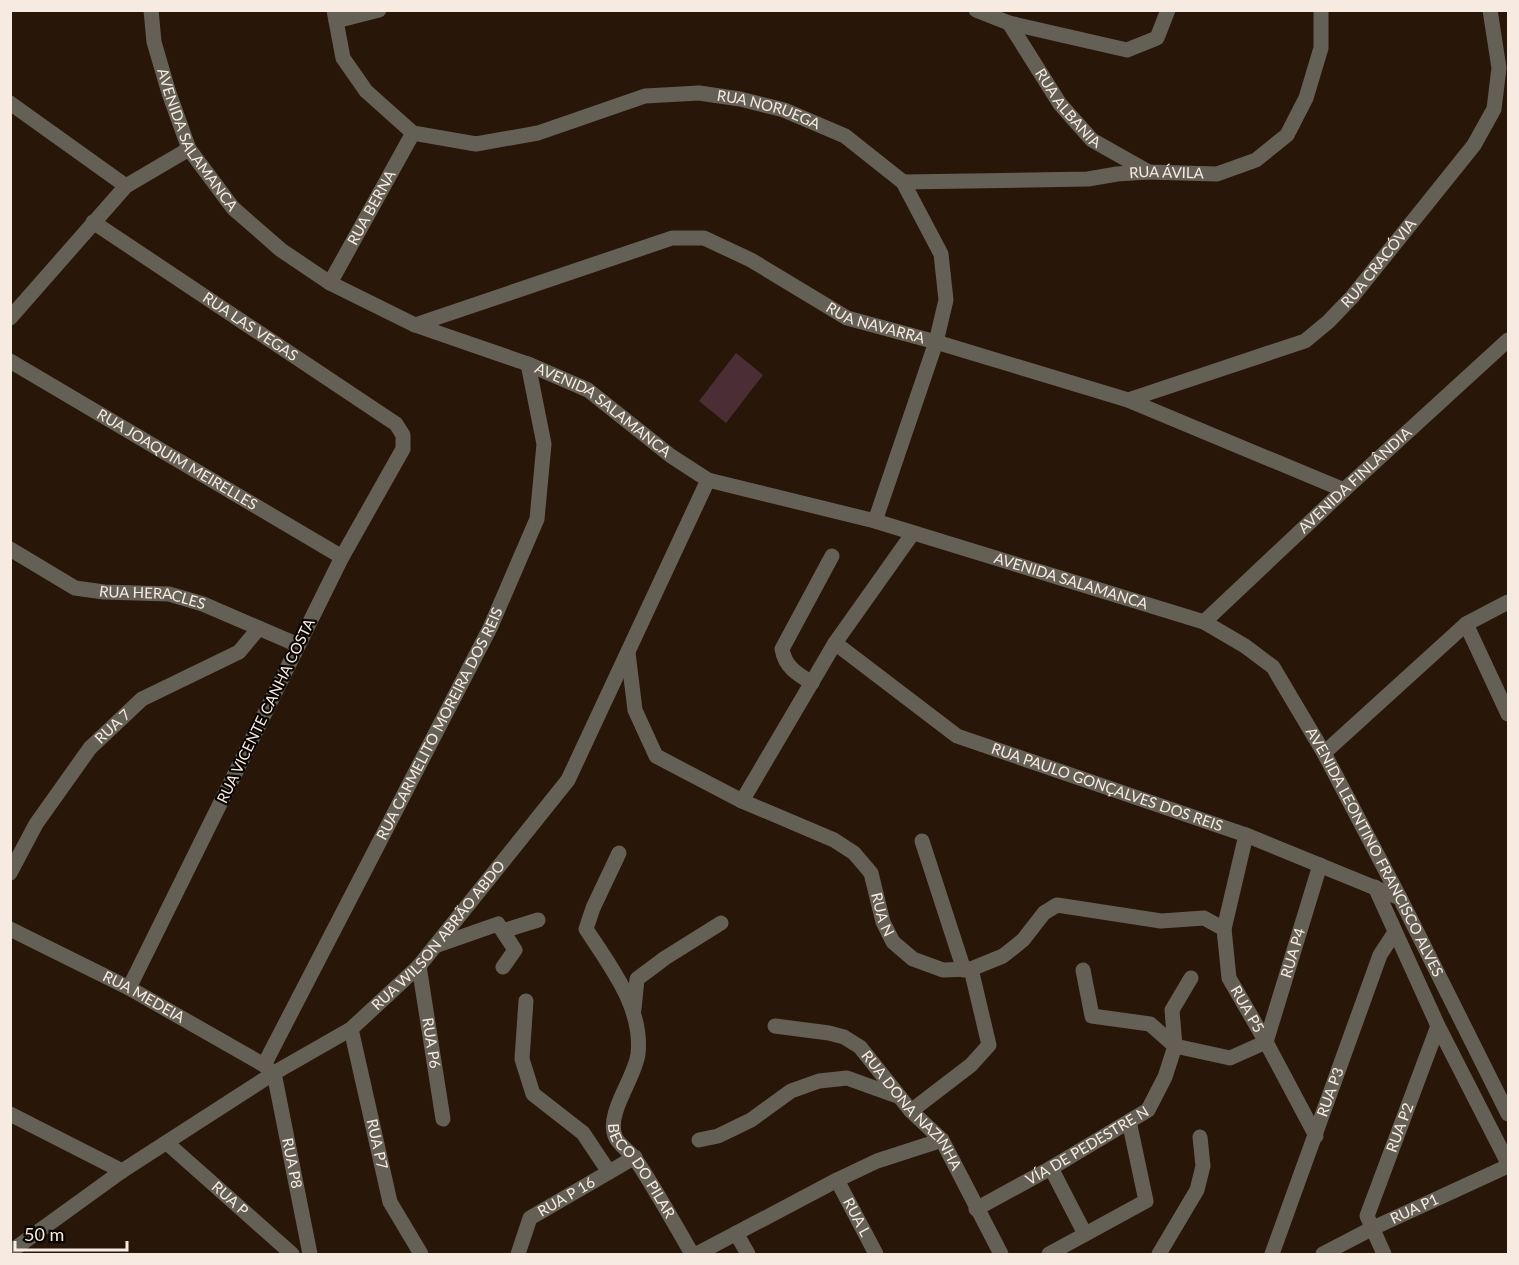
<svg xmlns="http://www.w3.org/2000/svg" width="1519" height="1265" font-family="Lato,sans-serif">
	<rect width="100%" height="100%" fill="#281609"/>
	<path fill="#4a2d35" d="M736,353l27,22 -37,48 -27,-22z"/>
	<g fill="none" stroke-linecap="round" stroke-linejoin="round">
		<g stroke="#656056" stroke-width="15">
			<path id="s1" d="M151,10l3,32 15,51 20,56 44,59 48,42 49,33 85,42 113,39 60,26 83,66 37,24 167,41 329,101 41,24 28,21 51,86 76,145 108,216"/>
			<path id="s2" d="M334,10l9,48 23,33 47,42 63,11 62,-11 107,-37 54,-3 41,6 44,11 61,26 58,46 38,72 5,46 -10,42 -61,179"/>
			<path d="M976,10l33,13 118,27 30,-12 11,-28"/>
			<path d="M336,21l43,-11"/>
			<path id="s3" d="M1009,23l51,81 32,36 55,31"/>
			<path d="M10,103l116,83"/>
			<path id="s4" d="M903,182l185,-3 29,-5 30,-2 70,2 39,-14 31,-25 19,-37 15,-50v-38"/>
			<path id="s5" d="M93,222l303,202 7,11v14l-61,108 -213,431"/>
			<path id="s6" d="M330,283l83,-150"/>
			<path d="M10,318l116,-132 63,-37"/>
			<path id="s7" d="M415,325l257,-87h32l47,22 96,58 89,24 192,58 216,90"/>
			<path id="s8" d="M10,361l332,196"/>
			<path id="s9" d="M1128,400l177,-59 23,-19 24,-25 122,-152 20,-36 5,-41 -9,-58"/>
			<path id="s10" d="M10,549l65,39 29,4 65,2 34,10 95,41"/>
			<path id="s11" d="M1204,622l140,-132 164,-150"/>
			<path d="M1466,624l42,90"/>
			<path id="s12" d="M835,643l122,93 289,99 154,63"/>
			<path id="s13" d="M628,653l7,57 21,46 86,45 92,39 20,13 17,20 12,49 10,20 20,17 30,11 28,-1 32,-13 20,-16 21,-27 13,-8 104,16 43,-3 20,11"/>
			<path d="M812,683c-15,-9 -27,-16 -30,-34l50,-93"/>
			<path d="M1324,753l142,-129 42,-22"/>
			<path d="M742,801l93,-158 78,-110"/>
			<path id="s14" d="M1246,835l-22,94 5,49 37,64 50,94"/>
			<path d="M922,841l42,129"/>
			<path id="s15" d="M619,853l-26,55 -7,21c24,37 57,78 52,125 -3,24 -32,59 -23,82 3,9 16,16 21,24 20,30 38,63 56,94"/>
			<path id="s16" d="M10,873l26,-49 54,-76 52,-49 97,-47 20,-24"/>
			<path d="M1375,887l63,139 70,137"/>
			<path id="s17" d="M10,929l119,59 135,77 10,8 36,181"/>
			<path d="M503,931l35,-11"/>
			<path d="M435,946l63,-22 17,26 -12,17"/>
			<path id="s18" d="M419,966l24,153"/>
			<path d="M1083,970l9,46 58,8 25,22 -3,-36 19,-32"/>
			<path d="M526,1001l-4,58 11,35 50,39 26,39"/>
			<path d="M634,1009l3,-30 28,-21 56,-35"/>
			<path id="s19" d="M775,1026l54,7 15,4 16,10 51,64 31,29 59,114"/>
			<path id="s20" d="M351,1029l39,173 31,52"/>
			<path id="s21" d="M1266,1042l54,-177"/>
			<path id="s22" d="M264,1065l226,-437 47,-109 7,-75 -16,-80"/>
			<path d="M911,1111l60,-46 18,-20 -18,-76"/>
			<path d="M10,1114l112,57"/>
			<path d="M699,1140l19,-4 33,-16 40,-29 28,-10 28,-3 53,19"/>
			<path id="s23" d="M167,1143l125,111"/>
			<path d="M1051,1168l34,66"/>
			<path id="s24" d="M837,1180l39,74"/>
			<path id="s25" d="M976,1209l75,-41 97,-58 17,-33 10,-31 55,12 36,-16"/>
			<path d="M736,1233l12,21"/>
			<path id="s26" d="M10,1252l112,-81 152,-98 77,-44 68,-63 149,-186 140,-300"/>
			<path id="s27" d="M518,1254l12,-36 105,-61"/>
			<path d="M697,1254l140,-74 40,-19 65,-21"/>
			<path d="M1049,1254l97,-53 -17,-80"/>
			<path d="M1159,1254l38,-64 6,-24 -3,-29"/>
			<path id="s28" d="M1272,1254l108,-299 15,-23"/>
			<path id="s29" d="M1323,1254l48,-25 137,-63"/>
			<path id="s30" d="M1384,1254l-17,-38 71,-190"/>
		</g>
	</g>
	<g text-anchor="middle" stroke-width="4.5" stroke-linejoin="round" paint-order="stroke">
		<g font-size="15" fill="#f7eae1" stroke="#0b0502">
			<text dy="5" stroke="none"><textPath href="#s3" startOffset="104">RUA ALBANIA</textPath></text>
			<text dy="5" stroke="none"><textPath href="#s2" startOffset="518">RUA NORUEGA</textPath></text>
			<text dy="5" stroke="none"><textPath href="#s1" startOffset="140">AVENIDA SALAMANCA</textPath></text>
			<text dy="5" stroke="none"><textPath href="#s4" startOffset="264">RUA ÁVILA</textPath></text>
			<text dy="5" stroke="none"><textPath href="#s6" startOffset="86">RUA BERNA</textPath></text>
			<text dy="5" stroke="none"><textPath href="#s9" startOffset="294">RUA CRACÓVIA</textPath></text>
			<text dy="5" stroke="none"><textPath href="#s7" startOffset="496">RUA NAVARRA</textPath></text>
			<text dy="5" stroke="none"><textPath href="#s5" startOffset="189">RUA LAS VEGAS</textPath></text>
			<text dy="5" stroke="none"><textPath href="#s1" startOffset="644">AVENIDA SALAMANCA</textPath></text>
			<text dy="5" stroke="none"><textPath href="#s8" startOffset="194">RUA JOAQUIM MEIRELLES</textPath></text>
			<text dy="5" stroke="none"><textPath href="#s11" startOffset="207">AVENIDA FINLÂNDIA</textPath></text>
			<text dy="5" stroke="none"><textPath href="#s1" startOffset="1148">AVENIDA SALAMANCA</textPath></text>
			<text dy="5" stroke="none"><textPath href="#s10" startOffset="154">RUA HERACLES</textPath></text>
			<text transform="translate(266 711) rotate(-64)" y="5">RUA VICENTE CANHA COSTA</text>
			<text dy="5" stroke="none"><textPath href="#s22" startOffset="384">RUA CARMELITO MOREIRA DOS REIS</textPath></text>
			<text dy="5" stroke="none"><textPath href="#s16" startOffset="180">RUA 7</textPath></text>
			<text dy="5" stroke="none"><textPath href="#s12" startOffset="312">RUA PAULO GONÇALVES DOS REIS</textPath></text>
			<text dy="5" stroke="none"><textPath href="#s1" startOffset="1581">AVENIDA LEONTINO FRANCISCO ALVES</textPath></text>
			<text dy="5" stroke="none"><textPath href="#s13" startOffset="398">RUA N</textPath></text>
			<text dy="5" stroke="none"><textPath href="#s26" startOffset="536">RUA WILSON ABRÃO ABDO</textPath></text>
			<text dy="5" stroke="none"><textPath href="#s21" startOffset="93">RUA P4</textPath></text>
			<text dy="5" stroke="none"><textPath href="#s17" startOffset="150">RUA MEDEIA</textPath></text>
			<text dy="5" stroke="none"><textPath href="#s14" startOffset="182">RUA P5</textPath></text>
			<text dy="5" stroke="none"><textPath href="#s18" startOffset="78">RUA P6</textPath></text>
			<text dy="5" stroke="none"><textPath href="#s28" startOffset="172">RUA P3</textPath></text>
			<text dy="5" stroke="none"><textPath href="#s19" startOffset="171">RUA DONA NAZINHA</textPath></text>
			<text dy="5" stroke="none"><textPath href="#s30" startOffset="136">RUA P2</textPath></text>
			<text dy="5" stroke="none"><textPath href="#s25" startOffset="128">VÍA DE PEDESTRE N</textPath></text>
			<text dy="5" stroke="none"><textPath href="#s20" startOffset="118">RUA P7</textPath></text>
			<text dy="5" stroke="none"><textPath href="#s17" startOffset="393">RUA P8</textPath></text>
			<text dy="5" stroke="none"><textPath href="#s15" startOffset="351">BECO DO PILAR</textPath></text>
			<text dy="5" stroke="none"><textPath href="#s27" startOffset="80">RUA P 16</textPath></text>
			<text dy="5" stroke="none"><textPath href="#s23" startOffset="84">RUA P</textPath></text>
			<text dy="5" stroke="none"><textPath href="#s29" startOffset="102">RUA P1</textPath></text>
			<text dy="5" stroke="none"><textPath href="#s24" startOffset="42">RUA L</textPath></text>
		</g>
	</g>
	<rect width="1519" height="1265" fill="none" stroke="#f7eae1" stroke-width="24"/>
	<path d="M15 1241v9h112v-9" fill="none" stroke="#f7eae1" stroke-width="3"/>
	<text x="24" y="1241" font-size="18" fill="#f7eae1" stroke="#0b0502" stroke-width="4.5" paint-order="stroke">50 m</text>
</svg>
